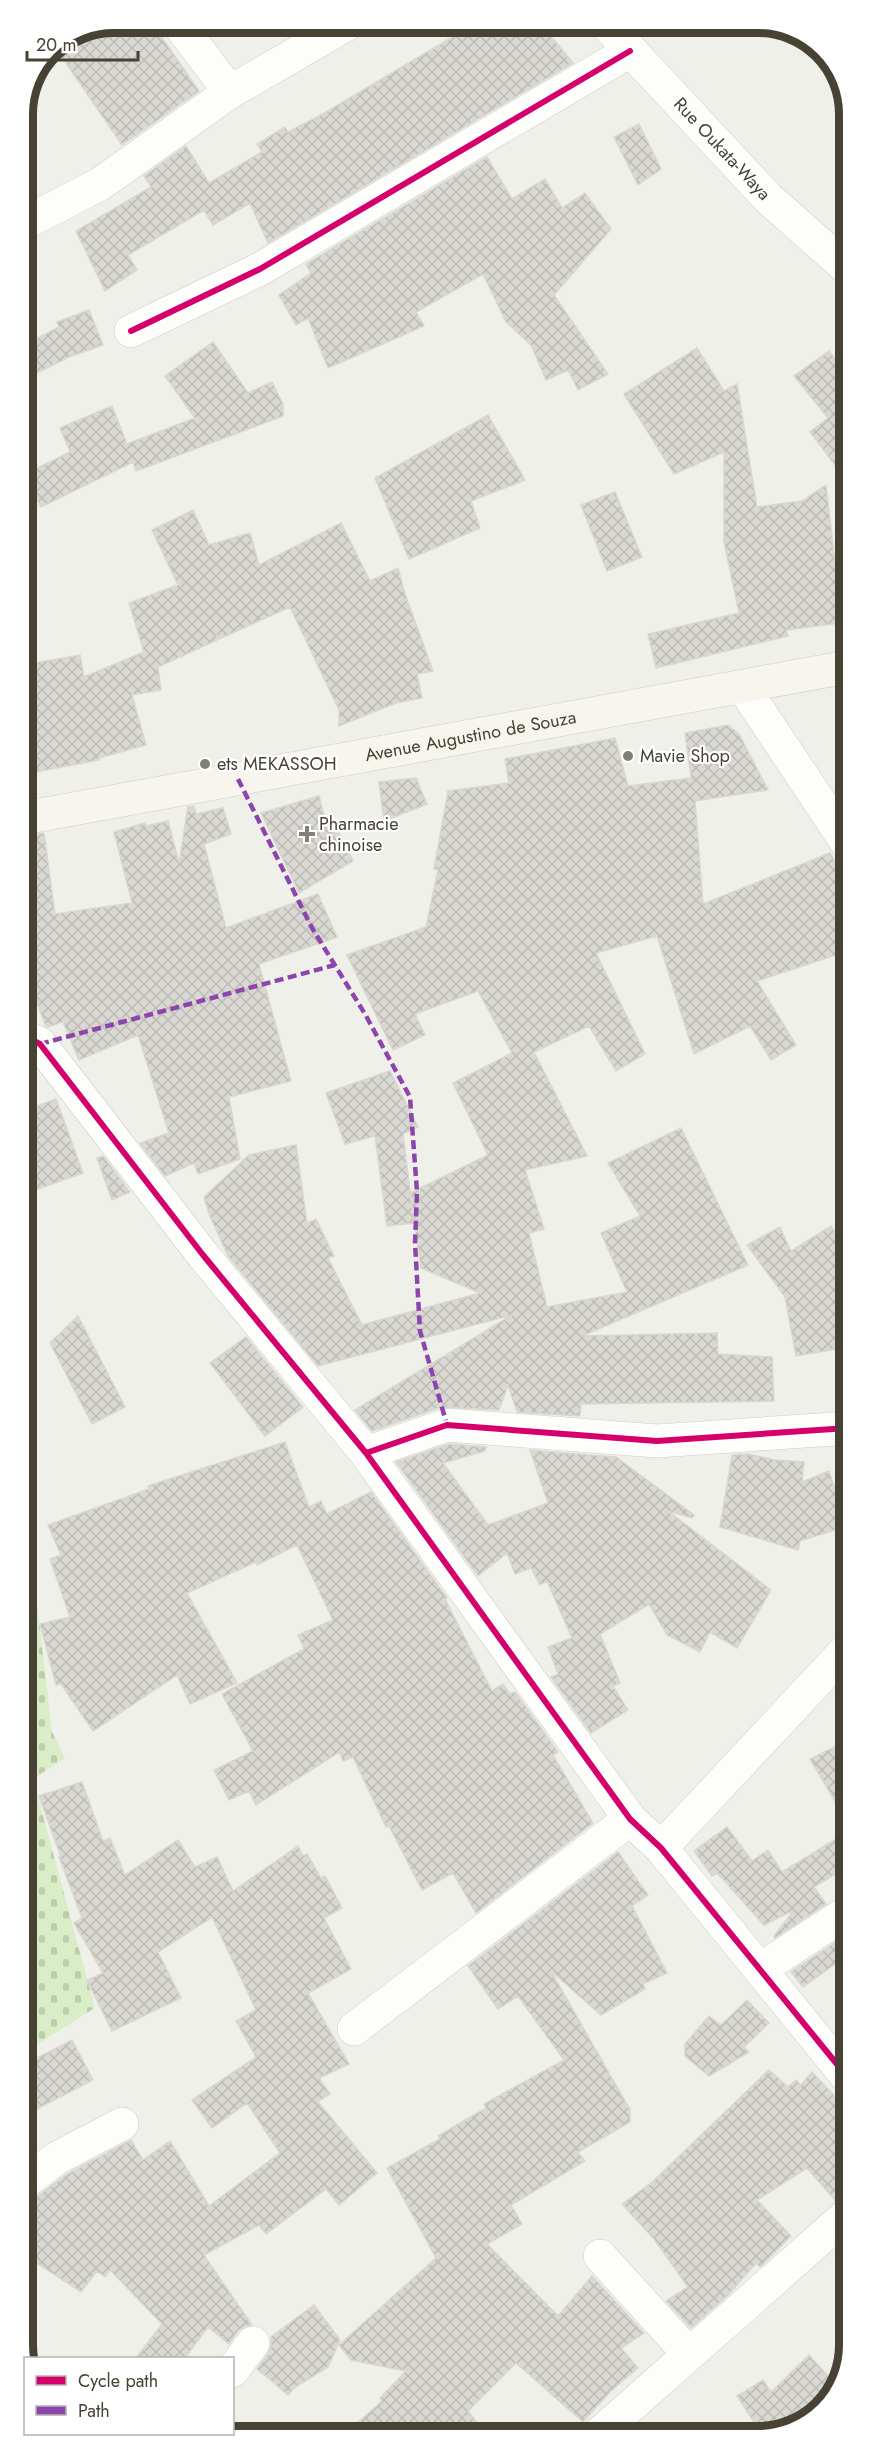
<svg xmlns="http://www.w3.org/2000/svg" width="872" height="2459" font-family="Jost,sans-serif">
	<defs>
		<pattern id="cemetery-stones" width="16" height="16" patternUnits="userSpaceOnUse" patternTransform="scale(1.5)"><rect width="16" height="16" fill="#d9edc7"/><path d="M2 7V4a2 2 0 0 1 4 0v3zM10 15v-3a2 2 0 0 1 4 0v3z" fill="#bcccac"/></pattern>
		<pattern id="building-cross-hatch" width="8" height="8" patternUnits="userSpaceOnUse" patternTransform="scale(1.5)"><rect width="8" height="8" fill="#dad8d2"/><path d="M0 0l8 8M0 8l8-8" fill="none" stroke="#bcbbb5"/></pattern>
	</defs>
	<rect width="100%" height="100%" fill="#f0f0ea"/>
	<path fill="url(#cemetery-stones)" d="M25,1531l7,30 20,171 13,26 -32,21 62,229 -70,44z"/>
	<path fill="url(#building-cross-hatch)" stroke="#d9d7cf" stroke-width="1.5" d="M114,22l38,1 47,68 -77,54 -67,-98z
		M476,23h64l33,40 -305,180 -18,-40 -37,22 -9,-15 -76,45 9,15 -32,21 -29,-60 75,-44 -7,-11 42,-30 23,37 53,-31 -5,-8 28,-17 3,5 33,-17z
		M639,124l22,45 -23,16 -24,-48z
		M487,157l25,42 33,-20 17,29 23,-15 26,36 -57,66 54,79 -30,16 -10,-20 -22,10 -15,-35 -25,-23 -23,-48 -67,38 8,14 -96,42 -20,-50 -12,7 -17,-30 32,-22 -5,-9z
		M89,310l14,35 -34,12 -46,23v-34l36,-19 -2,-5z
		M213,342l35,51 24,-11 11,22v12l-147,55 -3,-9 -92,45 -16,-33 45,-22 -10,-24 52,-22 15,38 68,-26 -30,-42z
		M697,348l27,43 13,-7 20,123 45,-6 24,-16 11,95 10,-2v44l-61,8 2,6 -132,32 -8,-34 91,-21 -15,-71v-90l-50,22 -50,-80z
		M829,351l18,24v106l-37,-49 18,-14 -34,-42z
		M488,415l37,65 -54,21 9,27 -71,31 -34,-81z
		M615,492l27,65 -35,14 -26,-66z
		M193,510l16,35 41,-12 9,32 82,-42 29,58 28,-13 7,26 28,77 -16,3 5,24 -26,5 -57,23v-16l-49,-103 -71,32 -3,-5 1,6 -59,27 3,23 -29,5 14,50 -47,13v2l-75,14 -1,-109 57,-10 4,22 60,-25 -15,-49 49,-18 -26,-55z
		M728,725l11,9 29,56 -73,11 8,103 127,-51 17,27 1,71 -91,30 39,64 -25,15 -21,-34 -56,28 -37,-118 -61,17 49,101 -29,17 -27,-45 -55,26 53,104 -62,14 19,59 -15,4 18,74 80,-15 -26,-59 39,-17 -32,-53 73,-35 67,137 -166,71 135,-3 1,21 54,3 2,44 -193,3 -1,12 -63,-4 -9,-27 -9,25 -58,-3 -69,24 -17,-21 157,-95 -194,51 -90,-110 -19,-42 -5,-17 45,-42 47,-10 11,78 9,-4 18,37 -6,2 34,67 118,-32 -59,-25 -11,-75 78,-38 -35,-72 59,-30 -34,-62 -63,23 10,21 -32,15 -46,-95 79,-28 12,-57 -4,-1 14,-78 61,-8 -4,-24 110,-21 13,48 63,-8 -6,-45z
		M416,778l11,26 -43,17 -5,-39z
		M319,796l9,34 8,-3 17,34 -54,32 -38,-80z
		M194,806l2,8 27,-6 8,26 -27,10 22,84 92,-34 19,43 -78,27 32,117 -62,16 11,62 -42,15 -4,-11 -29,13 -25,-33 29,-10 -31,-98 -59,25 -16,-38 -15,5 -3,-2 -15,-43 -6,1v-147l20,-3 11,81 77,-11 -18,-71 31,-9 1,3 22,-5 11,42 9,-56z
		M390,1071l28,56 -15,7 11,89 -27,3 -12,-90 -30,8 -19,-51z
		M56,1099l27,74 -59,21v-83z
		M103,1156l27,36 -18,8 -15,-42z
		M831,1226l17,27v94l-52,9 -11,-59 -38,-52 33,-18 11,24z
		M78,1316l47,91 -33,17 -42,-81z
		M246,1337l57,70 -38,29 -55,-73z
		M285,1442l24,65 12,-6 6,13 44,-22 76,106 -2,1 47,92 11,-7 7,10 5,-2 43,60 -5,3 40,68 -117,90 -23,-40 -31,17 -33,-64 -3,1 -33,-70 -10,4 -4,-9 -83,53 -7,-14 -20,9 -15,-30 39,-19 -31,-57 82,-45 -6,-14 35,-15 -36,-75 -40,20 -1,-3 -69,31 50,90 -47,21 -13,-29 -84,56 -32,-47 -5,1 -16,-61 30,-7 -20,-58 11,-4 -13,-30 101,-36 -1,-3z
		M449,1444l37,3 -1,4 -42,12 45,62 60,-22 -18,-53 86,7 78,58 -2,3 -24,-7 103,79 -34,58 -27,-16 -10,20 -33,-17 -18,-31 -49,30 20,49 -7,3 15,24 -37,23 -40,-56 7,-3 -10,-27 24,-9 -25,-57 -7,4 -9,-17 -16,6 -8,-21 -29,23 -82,-114z
		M748,1454l27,6 29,2 -2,20 27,-11 18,55 -47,15 -2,9 -78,-23 12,-72z
		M849,1740v85l-39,-66z
		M82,1782l21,59 7,-3 15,37 53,-35 17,27 22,-10 16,34 65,-45 5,10 4,-2 14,24 4,-2 17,32 -18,10 27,51 -43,24 41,71 -30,14 11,16 -12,8 59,71 -38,32 -13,-16 -60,45 -7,-9 -55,30 48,70 -7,1 -7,5 -9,13 -21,-17 -23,31h-49l26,-34 -52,-54 -5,7 -8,-6 -16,21 -55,-36v-15l10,-16 -11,-19v-6l11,-3 31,-23 64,-34 12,20 27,-19 39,65 71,-53 -33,-50 -35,25 -20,-28 64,-43 -20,-36 20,-11 -44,-93 -54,35 23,46 -69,33 -25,-51 16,-7 -29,-50 8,-5 -23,-61h2l-22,-61z
		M727,1827l25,34 16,-11 14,22 67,-41v35l-35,21 12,17 -51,34 -1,-2 20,-26 -30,15 -47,-52 -5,3 -18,-25z
		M618,1852l30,43 -16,11 35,67 -24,11 2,5 -44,26 -50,-44 79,139v12l-52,30 7,9 -74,44 11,19 -35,20 71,72 34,-40 52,57 -23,15 17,20 -27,23 -28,31 -67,-59 -48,48 19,24h-143l38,-34 -2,-3 26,-27 -55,-11 -12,-15 97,-87 -49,-90 53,-29 -2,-3 48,-28 -2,-4 80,-44 -46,-64 -20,13 -30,-43z
		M848,1934l1,20 -46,33 -12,-15z
		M747,2000l22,23 -25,24 5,5 -40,24 -24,-20v-12l24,-28 12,9z
		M72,2040l21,40 -68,35v-51z
		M769,2070l19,17 8,-7 5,5 11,-13 37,39v84l-14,5 -28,-32 -50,32 34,36 -31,31 -4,-4 -27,31 -38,34 -25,-27 22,-14 -34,-48 -32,-35 29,-21z
		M314,2305l26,35 -12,27 -34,21 -6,7 -31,-26 11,-15 3,-8v-9z
		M809,2355l26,29 -24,21 5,6 -34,22h-21l-24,-37 26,-16 8,12z"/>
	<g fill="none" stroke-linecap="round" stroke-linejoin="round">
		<g stroke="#cecdc7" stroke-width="34">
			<g id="street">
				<path d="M178,23l52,69"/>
				<path id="s1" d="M605,23l163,175 79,70"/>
				<path d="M23,224l77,-40 130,-92 119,-69"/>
				<path d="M131,331l129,-62 370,-218"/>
				<path d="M743,687l104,156"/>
				<path d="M24,1036l16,8 163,211 163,198 264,366 31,29 188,231"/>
				<path d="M366,1453l81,-28 210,16 191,-13"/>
				<path d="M661,1848l188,-201"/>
				<path d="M761,1969l88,-58"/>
				<path d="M354,2029l276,-210"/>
				<path d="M25,2182l32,-24 65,-34"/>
				<path d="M600,2256l89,98"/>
				<path d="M232,2371l21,-28"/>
				<path d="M599,2434l250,-221"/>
				<path d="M184,2436l2,-2"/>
			</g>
		</g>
		<g stroke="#d0cec0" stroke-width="34">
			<g id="secondary">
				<path id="s2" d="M24,818l823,-151"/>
			</g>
		</g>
		<use href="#street" stroke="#fdfdfc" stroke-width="33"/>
		<use href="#secondary" stroke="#f7f5ee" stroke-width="33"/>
		<path stroke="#8e44ad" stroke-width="4.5" stroke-dasharray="9 4.5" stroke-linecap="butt" d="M238,779l74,149 53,86 45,83 7,95 -2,51 5,88 27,94
			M40,1044l295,-79"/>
		<g stroke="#fff" stroke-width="10">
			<path id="cycleway" d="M131,331l129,-62 370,-218
				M24,1036l16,8 163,211 163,198 264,366 31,29 188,231
				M366,1453l81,-28 210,16 191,-13"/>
		</g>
		<use href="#cycleway" stroke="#d6006c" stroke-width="6"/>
	</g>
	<g fill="#827f74" stroke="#fff" stroke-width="2">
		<circle cx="628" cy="756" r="6"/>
		<circle cx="205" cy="764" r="6"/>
		<path d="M304 825h6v6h6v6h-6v6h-6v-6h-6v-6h6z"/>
	</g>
	<g text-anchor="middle" stroke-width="4.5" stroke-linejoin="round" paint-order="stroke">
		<g font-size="18" fill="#474234" stroke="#fff">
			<text dy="6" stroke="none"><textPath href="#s1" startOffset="172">Rue Oukata-Waya</textPath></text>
			<text dy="6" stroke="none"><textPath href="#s2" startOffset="454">Avenue Augustino de Souza</textPath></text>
		</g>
		<g font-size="18" fill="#474234" stroke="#fff" text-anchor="start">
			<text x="640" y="762">Mavie Shop</text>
			<text x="217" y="770">ets MEKASSOH</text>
			<text x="319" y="830">Pharmacie<tspan x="319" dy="21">chinoise</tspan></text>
		</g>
	</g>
	<path d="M0 0H872V2459H0ZM114 33H758A81 81 0 0 1 839 114V2345A81 81 0 0 1 758 2426H114A81 81 0 0 1 33 2345V114A81 81 0 0 1 114 33Z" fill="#fff" fill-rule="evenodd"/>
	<path fill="none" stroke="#474234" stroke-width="8" d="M114 33H758A81 81 0 0 1 839 114V2345A81 81 0 0 1 758 2426H114A81 81 0 0 1 33 2345V114A81 81 0 0 1 114 33Z"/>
	<rect x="24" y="2357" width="210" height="78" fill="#ffffff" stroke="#b5b3ae" stroke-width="1.5"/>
	<rect x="36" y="2376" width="30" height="9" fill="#d6006c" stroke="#b5b3ae" stroke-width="1.5"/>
	<text x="78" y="2387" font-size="18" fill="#474234">Cycle path</text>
	<rect x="36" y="2406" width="30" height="9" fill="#8e44ad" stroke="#b5b3ae" stroke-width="1.5"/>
	<text x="78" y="2417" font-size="18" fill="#474234">Path</text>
	<path d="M27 51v9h111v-9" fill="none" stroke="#474234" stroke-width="3"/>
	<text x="36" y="51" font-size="18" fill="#474234" stroke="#ffffff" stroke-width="4.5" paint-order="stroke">20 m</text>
</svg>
